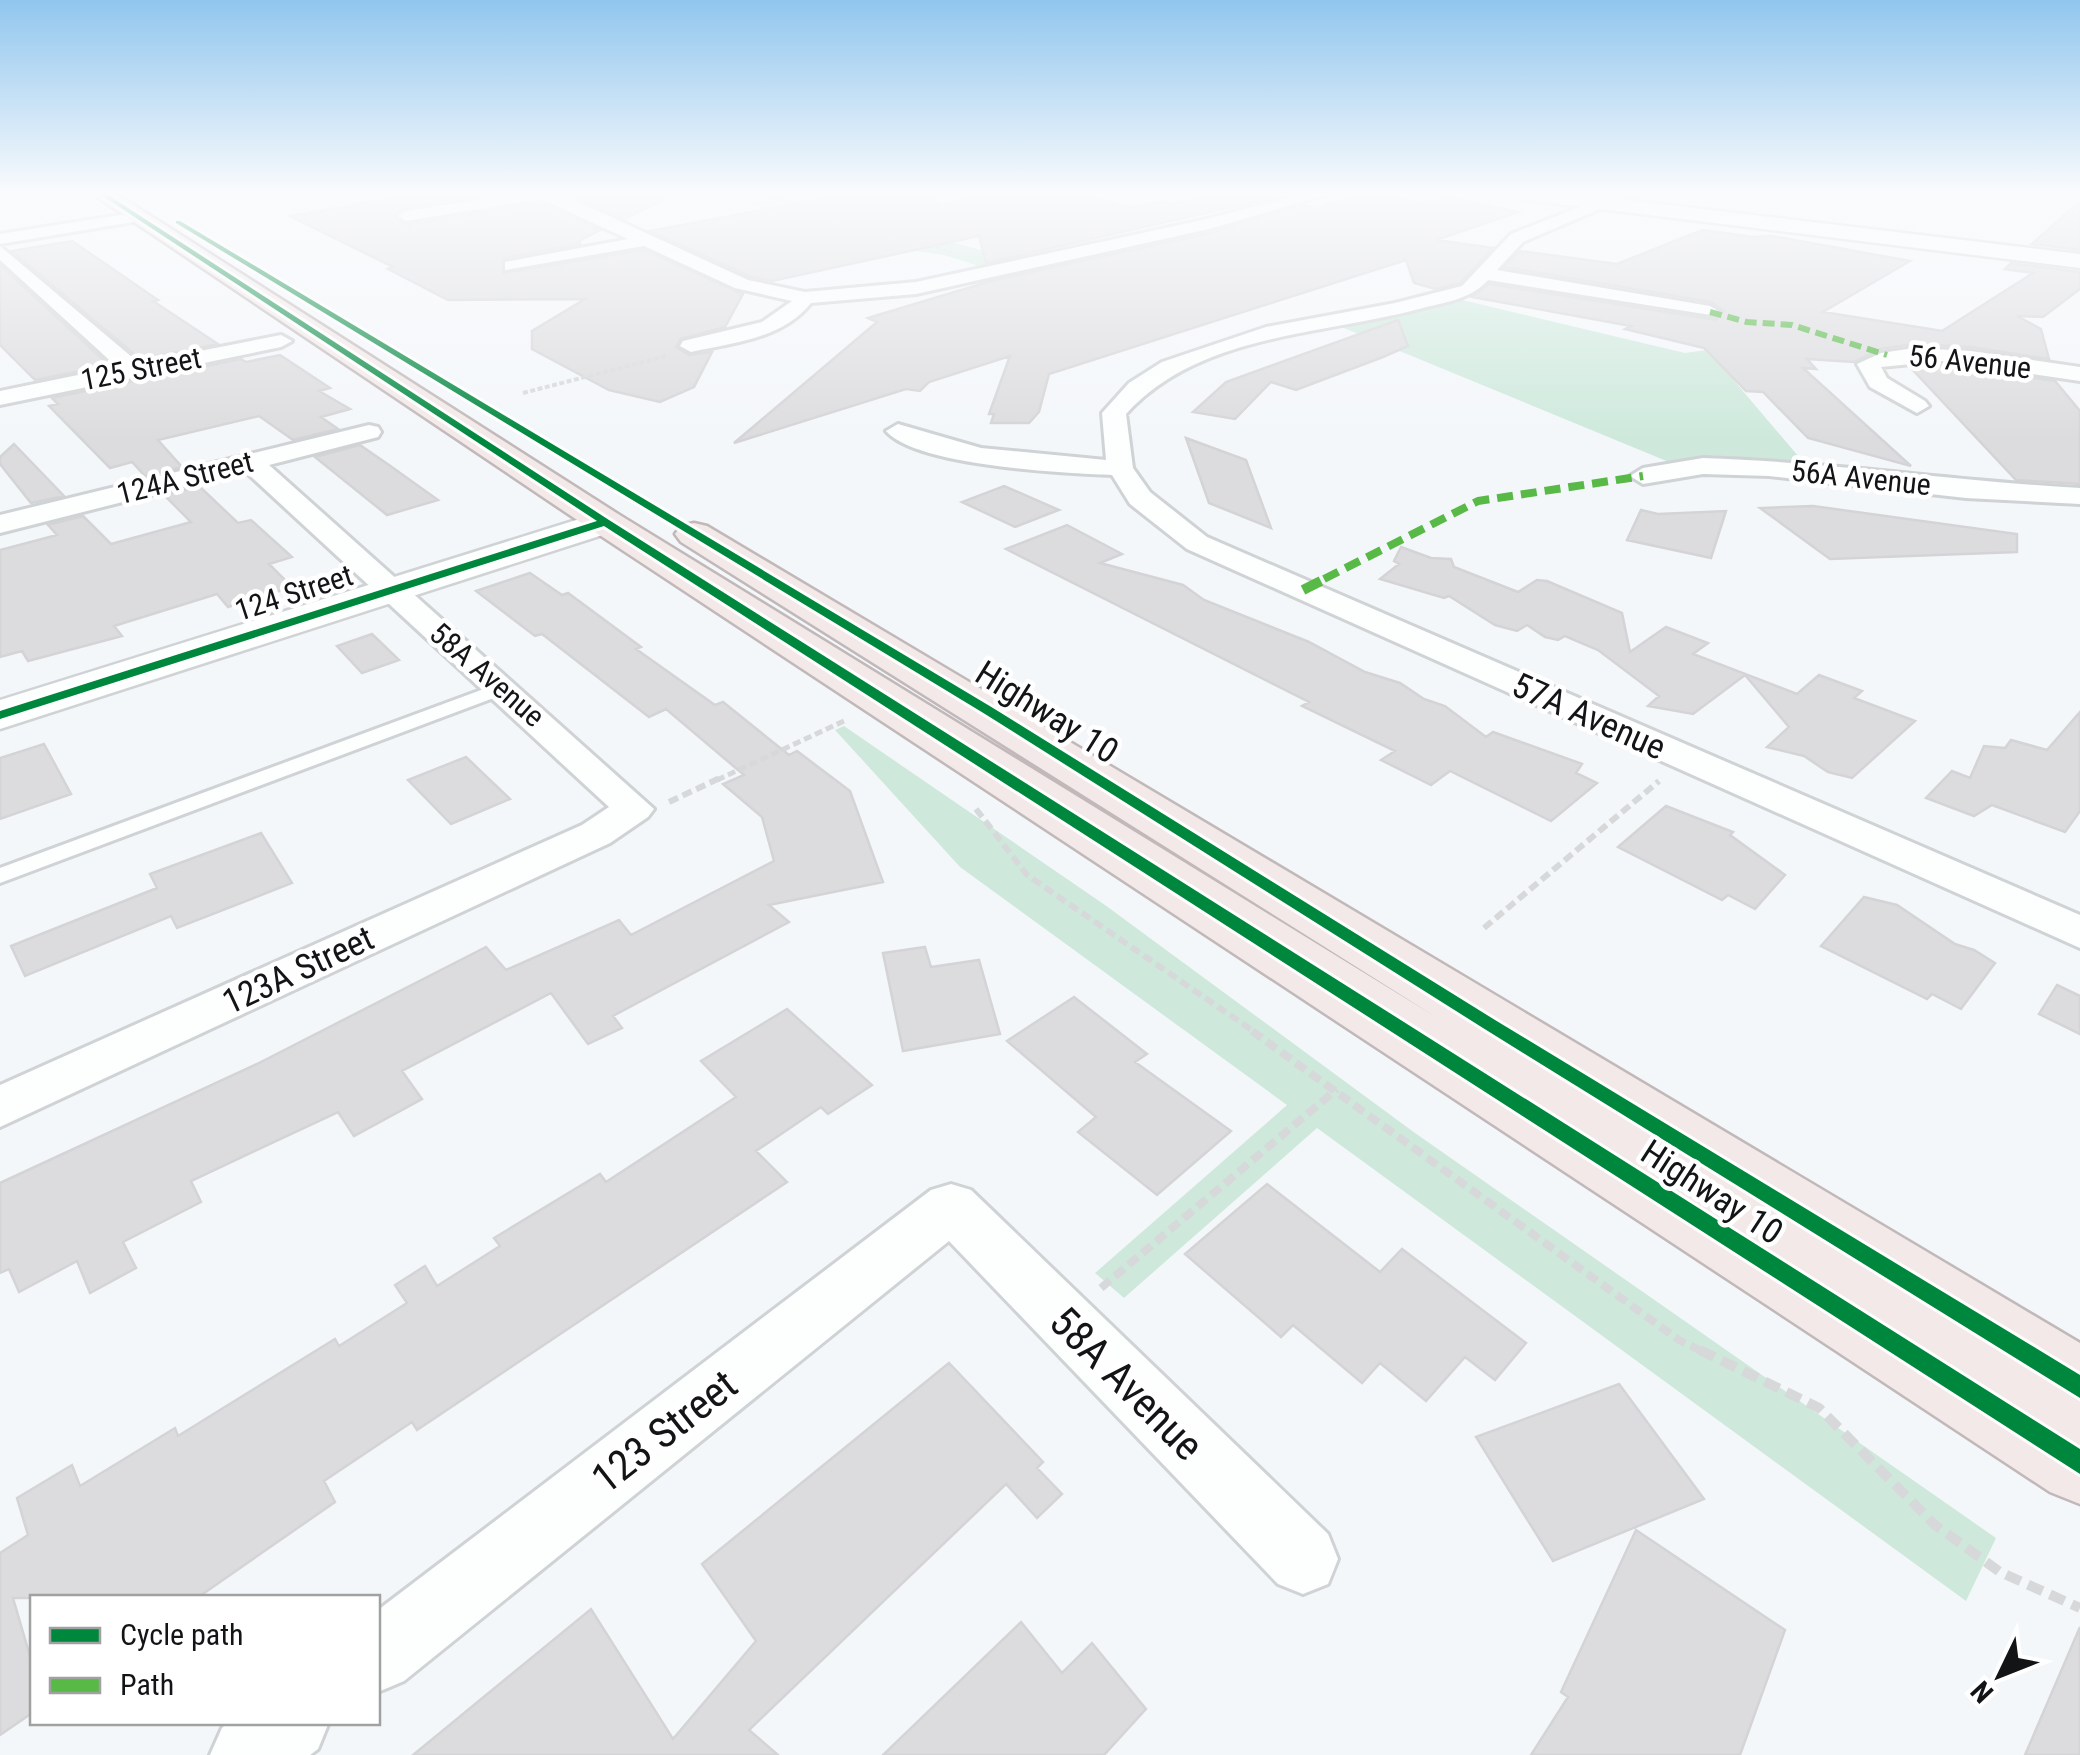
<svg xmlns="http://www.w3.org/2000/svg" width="2080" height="1755" font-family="'Roboto Condensed',sans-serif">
	<rect width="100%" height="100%" fill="#f4f7fa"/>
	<path fill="#cee9dc" d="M733,193h41l243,67 -32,8 -41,-13 -56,-8 -154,-48z
		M1454,298l231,55 50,-7 -21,11 96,113 -129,-3 -347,-143z
		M844,726l261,179 310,228 581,405 -30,63 -649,-473 -193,170 -29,-25 192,-168 -327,-238 -125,-137z"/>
	<path fill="#dcdcde" stroke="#d4d4d6" stroke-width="2.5" d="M423,193h74l-92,14 -11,8 2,4 11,6 133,-22 60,27 -21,11 1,3 -76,14 -1,15 141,-23 99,44 -18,33 -45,12 -4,8 13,8 23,-3 -18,35 -34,15 -51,-12 -77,-41v-18l53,-32 -137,1 -60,-31 5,-2 -103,-51z
		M568,193h108l-52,26z
		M852,193h86l-9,7 13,8 42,-15h86l61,14 32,-5 10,2 50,-11 49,5 -286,65 -7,-27 -207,45 -23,-5 -99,-45z
		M1371,193l53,11 22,-7 72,15 -82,28 57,8 -33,35 -24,6 -22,-6 -8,-23 -357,114 -10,38 -10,11h-38l3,-9h-5l21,-58 -81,26 -9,9 -14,-2 -172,54 143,-121 -9,-4 123,-37 219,-48 94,-28 11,3z
		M2080,201v49l-48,-6z
		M1702,230l52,7 18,-1 138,25 -87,51 107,17 12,2 91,-58 -28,-4 6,-6 69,9v17l-37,28 -26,-1 24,13 8,30 -78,-12 -57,-3 -34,5 -26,13 -47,-3 9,10 -13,-1 108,98 -103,-28 -45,-46 -17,-1 -42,-43 -79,-19 6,-3 -159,-29 17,-13 227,36 8,-9 -13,-9 -207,-35 16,-16 97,13z
		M72,241l86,59 -5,1 65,43 -78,15 -128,-108z
		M0,265l109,100 -74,15 -35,-35z
		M1398,320l10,26 -25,11 -87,33 -25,-8 -36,37 -42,-7 33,-30z
		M280,355l50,33 -11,3 31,18 -29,8 17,12 -45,11 -34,-24 -101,24 24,27 -37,9 -13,-14 -22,6 -61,-62 9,-2 -6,-6 189,-39 5,3z
		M1942,365l113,16 25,30v73l-64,-4 -105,-112z
		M1186,438l60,22 25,68 -62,-25z
		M14,444l50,52 -33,7 -31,-39v-7z
		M360,445l29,20 49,35 -51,15 -72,-58z
		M199,486l39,37 13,-3 41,37 -23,7 23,23 -64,20 -11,-13 -103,32 8,10 -94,25 -6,-10 -22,6v-107l57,-15 -9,-10 35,-9 28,28 80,-22 -27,-27z
		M1004,486l55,24 -44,17 -53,-25z
		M1813,506l204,28v18l-187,7 -70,-51z
		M1641,510l17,4 68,-3 -15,47 -84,-18z
		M1067,525l55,29 -22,9 83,22 21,15 105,42 56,30 35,11 24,16 21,7 41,31 7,-5 89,32 -6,9 21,10 -46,38 -101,-50 -19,14 -50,-25 14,-9 -93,-45 7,-4 -303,-153z
		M1401,547l30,11 20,1 3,8 64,25 19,-12 10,1 75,32 8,39 36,-25 42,16 -15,11 104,40 22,-19 43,16 -8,7 61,23 -63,57 -24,-6 -24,-16 -37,-9 22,-20 -44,-52 -52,39 -45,-8 11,-10 -61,-46 -33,-14 -7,4 -13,-3 -18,-12 -10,6 -22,-6 -46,-29 -5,2 -64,-19 19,-15 -5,-3z
		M530,573l32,22 6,-2 73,54 -5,2 79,56 8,-3 66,53 8,-4 53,40 33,91 -114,23 20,17 -176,94 9,12 -34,16 -37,-51 -149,78 20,28 -68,37 -16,-24 -147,69 10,21 -78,40 13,26 -46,25 -13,-32 -58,31 -10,-23 -9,4v-90l257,-119 229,-117 20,23 113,-50 12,15 143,-74 -12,-44 -39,-33 21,-9 -78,-66 -17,8 -107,-83 -7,2 -59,-45z
		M372,634l27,26 -37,13 -25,-27z
		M2080,712v99l-15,21 -73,-27 -18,11 -48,-18 26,-27 18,7 14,-32 21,2 6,-8 36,10z
		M44,744l27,50 -71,25v-61z
		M466,757l44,42 -59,25 -43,-44z
		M1666,806l67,26 -3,3 55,40 -30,34 -27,-14 -6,5 -104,-53z
		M261,833l31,50 -115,45 -6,-12 -146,60 -14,-30 146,-58 -7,-14z
		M1864,897l33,8 58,39 19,6 21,13 -34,46 -29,-15 -5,5 -106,-53z
		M925,947l6,20 48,-7 21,74 -97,17 -20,-98z
		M2057,985l23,11v38l-41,-20z
		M1074,997l73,57 -12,8 96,69 -74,64 -79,-63 18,-15 -89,-76z
		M787,1009l85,76 -44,29 -7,-7 -65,44 31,31 -370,248 -5,-8 -88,59 11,21 -138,96h-184l19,65v50l-32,22v-182l28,-18 -11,-37 55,-33 8,21 95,-58 3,8 157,-97 4,7 68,-43 -12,-18 30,-19 12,20 63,-40 -6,-8 106,-64 6,8 130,-85 -35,-36z
		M1267,1184l113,88 22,-23 124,94 -31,37 -30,-23 -39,44 -46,-38 -18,20 -69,-58 -12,12 -96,-83z
		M949,1363l94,99 -6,6 25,26 -25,24 -31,-34 -257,246 29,25h-365l178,-146 82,130 83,-98 -54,-77z
		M1619,1384l85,115 -151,62 -77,-124z
		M1636,1530l149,100 -45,125h-209l37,-58 -7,-5z
		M1021,1622l41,51 30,-30 54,66 -42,46h-221z
		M2080,1627v128h-55z"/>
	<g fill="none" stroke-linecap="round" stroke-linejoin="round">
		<g stroke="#d0d3d5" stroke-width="6">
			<path id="lane" d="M500,683l9,6 -2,4 -507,190v-15z"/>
		</g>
		<g stroke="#d0d3d5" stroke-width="6">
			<path id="street" d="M522,193h37l189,87 57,12 111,-10 291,-63 100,-26h26l-124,36 -293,65 -105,9c-29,36 -78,40 -120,49l-11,-6 3,-5 79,-19 30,-21 -57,-13 -91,-42 -139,24v-8l123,-23 -87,-40 -135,22 -8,-5 8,-5z
				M948,193h32l-39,11 -8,-5z
				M1615,193h22l-114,49 -26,28 213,36 10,6 -3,4 -229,-36c-18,20 -43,22 -69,29 -98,26 -221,25 -293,105l7,54 17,24 57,45 873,378v33l-893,-399 -57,-45 -18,-29c-47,-2 -196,-9 -226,-44l12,-7 83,24 125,12 -4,-47 27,-30 33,-21 104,-35 129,-24 67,-17 49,-52z
				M139,212l8,5 -2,3 -145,24v-10z
				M0,246l139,117 142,-28 11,6 -11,6 -281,58v-14l117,-24 -117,-107z
				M1914,348l57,3 109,16v14l-138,-20 -61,6 6,11 38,23 4,5 -12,7 -47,-26 -13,-23 24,-11z
				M369,425l9,2 3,5 -3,5 -109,28 385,344 -6,8 -38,26 -610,284v-42l582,-260 27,-18 -364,-336 -245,62v-18z
				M1703,458c126,4 251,23 377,30v16l-114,-6 -197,-22 -66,-2 -60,10 -13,-8 13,-8z
				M951,1184l20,6 357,344 10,25 -10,25 -25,10 -25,-10 -329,-343 -545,440 -26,11v-82l553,-420z
				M228,1722h101l-11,27 -8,6h-100l12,-27z"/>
		</g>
		<g stroke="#d0d3d5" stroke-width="5">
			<path id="secondary" d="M1509,193h60l511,61v14l-561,-69z
				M605,511l13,3 5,8 -5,8 -618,199v-29z"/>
		</g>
		<g stroke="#c1b8b9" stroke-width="5">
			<path id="highway" d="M91,193h24l503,321 818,503 -755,-475 -6,-8 6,-8 13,-3 13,3 1373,817v161l-30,-12 -1458,-962z"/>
		</g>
		<path stroke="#d7d8d9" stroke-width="2.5" stroke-dasharray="4 2.5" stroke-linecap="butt" d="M756,193l196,59
			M823,213l91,-14"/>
		<path stroke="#d7d8d9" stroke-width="4" stroke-dasharray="5 2.5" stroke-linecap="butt" d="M523,393l144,-37"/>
		<path stroke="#d7d8d9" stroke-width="5" stroke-dasharray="8 4" stroke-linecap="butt" d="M717,780l127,-59"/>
		<path stroke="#d7d8d9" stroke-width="6" stroke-dasharray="10 5" stroke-linecap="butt" d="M669,802l53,-25
			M976,809l51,66 229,158
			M1484,928l175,-147"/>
		<path stroke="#d7d8d9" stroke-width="8" stroke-dasharray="12 6" stroke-linecap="butt" d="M1252,1031l427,309 26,13
			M1101,1288l236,-199"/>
		<path stroke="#d7d8d9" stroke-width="10" stroke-dasharray="16 8" stroke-linecap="butt" d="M1700,1350l119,58 116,117 65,47 80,36"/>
		<use href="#lane" fill="#fdfefe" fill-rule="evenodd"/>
		<use href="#street" fill="#fdfefe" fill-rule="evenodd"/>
		<use href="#secondary" fill="#fdfefe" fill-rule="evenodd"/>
		<use href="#highway" fill="#f3e9e8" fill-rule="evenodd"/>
		<path stroke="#58b947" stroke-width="6" stroke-dasharray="12 6" stroke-linecap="butt" d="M1710,312l37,10 45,3 95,30"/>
		<path stroke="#58b947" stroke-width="8" stroke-dasharray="16 8" stroke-linecap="butt" d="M1324,579l154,-78 165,-25"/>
		<path stroke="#58b947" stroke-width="10" stroke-dasharray="20 10" stroke-linecap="butt" d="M1303,590l26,-13"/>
		<g stroke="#fff" stroke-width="6">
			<path id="cycleway" d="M98,193h7l504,327 1471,929v25l-1476,-948 -604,193v-8l597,-190z
				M176,221h4l813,487 502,312 585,355v23l-597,-370 -498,-314 -809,-491z"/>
		</g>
		<use href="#cycleway" fill="#00873e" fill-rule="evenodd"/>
	</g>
	<linearGradient id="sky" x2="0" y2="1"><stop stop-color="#91c6ee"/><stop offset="0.44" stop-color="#fafbfd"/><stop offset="1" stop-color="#fafbfd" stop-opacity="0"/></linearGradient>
	<rect width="2080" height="439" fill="url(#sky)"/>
	<g text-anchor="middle" stroke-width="9" stroke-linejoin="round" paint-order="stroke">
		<g font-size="30" fill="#121415" stroke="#fff">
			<text transform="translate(1970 362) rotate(6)" y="10">56 Avenue</text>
			<text transform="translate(141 369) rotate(-11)" y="10">125 Street</text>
			<text transform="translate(185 478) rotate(-14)" y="10">124A Street</text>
			<text transform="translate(1861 478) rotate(6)" y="10">56A Avenue</text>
			<text transform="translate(294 593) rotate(-18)" y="10">124 Street</text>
			<text transform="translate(487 675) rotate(41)" y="10">58A Avenue</text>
		</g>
		<g font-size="35" fill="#121415" stroke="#fff">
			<text transform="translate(1047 712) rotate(32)" y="12">Highway 10</text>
			<text transform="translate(1589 716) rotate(24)" y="12">57A Avenue</text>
			<text transform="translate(298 970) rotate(-25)" y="12">123A Street</text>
			<text transform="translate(1712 1192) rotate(33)" y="12">Highway 10</text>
		</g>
		<g font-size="42" fill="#121415" stroke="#fff">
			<text transform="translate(1127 1383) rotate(45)" y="15">58A Avenue</text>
			<text transform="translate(664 1431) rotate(-38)" y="15">123 Street</text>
		</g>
	</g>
	<rect x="30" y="1595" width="350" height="130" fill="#ffffff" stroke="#a0a1a1" stroke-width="2.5"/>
	<rect x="50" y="1628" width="50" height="15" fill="#00873e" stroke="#a0a1a1" stroke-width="2.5"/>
	<text x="120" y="1645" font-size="30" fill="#121415">Cycle path</text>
	<rect x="50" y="1678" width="50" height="15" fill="#58b947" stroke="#a0a1a1" stroke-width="2.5"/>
	<text x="120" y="1695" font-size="30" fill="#121415">Path</text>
	<g transform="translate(2000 1675) rotate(227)" stroke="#ffffff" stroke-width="8" paint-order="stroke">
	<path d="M0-8L18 38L0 25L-18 38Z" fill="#121415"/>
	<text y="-15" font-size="28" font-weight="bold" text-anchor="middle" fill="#121415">N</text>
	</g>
</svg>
